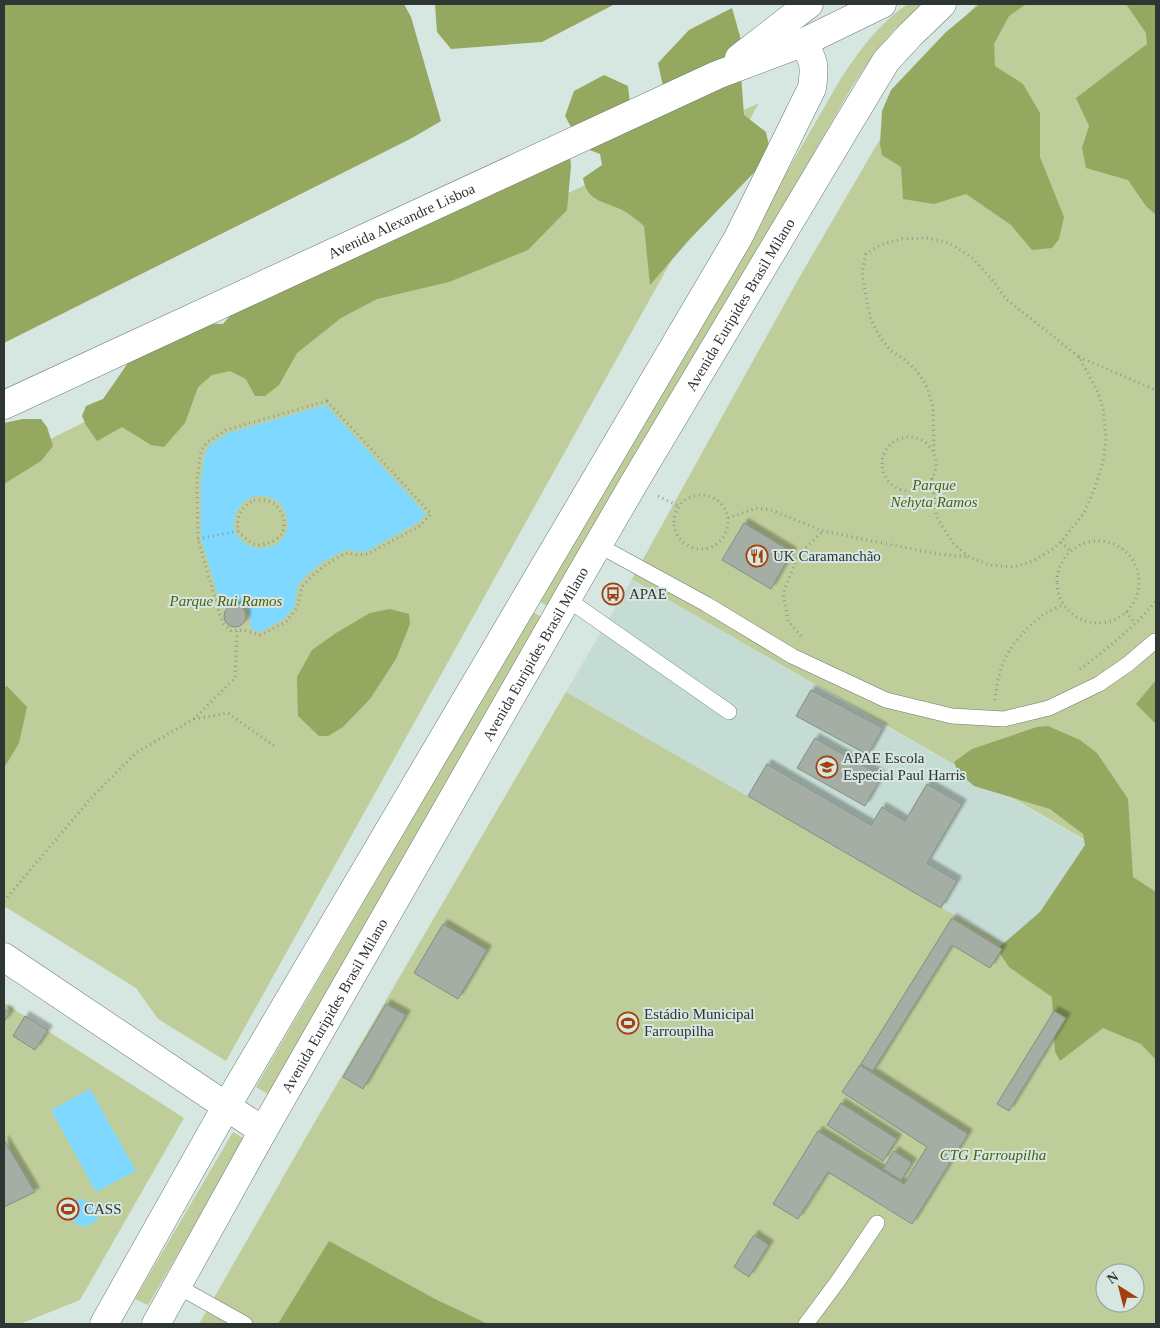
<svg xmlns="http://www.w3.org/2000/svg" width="1160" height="1328" font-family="'Times New Roman',serif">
	<defs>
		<filter id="shadow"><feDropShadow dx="4.5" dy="-4.5" stdDeviation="1" flood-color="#0004"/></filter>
	</defs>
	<rect width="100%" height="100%" fill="#d6e6e1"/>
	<path fill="#c4dcd4" d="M632,579l455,263 -66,113 -455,-263z"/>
	<path fill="#becd99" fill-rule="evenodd" d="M908,4h19l-32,25 -19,23 -23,33 -302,524 -12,-8 301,-521c19,-29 39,-57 68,-76z
		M977,4h179v1320h-957l110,-192 257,-440 456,262 65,-113 -455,-262 167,-301 115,-197 27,-40zM1105,1273h30v30h-30z
		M759,103l-533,958 -68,-42 -22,-31 -132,-82v-444l123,-61z
		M533,612l12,7 -277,475 -12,-7z
		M4,1003l180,115 -104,182 -60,24h-16z
		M233,1132l12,7 -97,166 -13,-6z"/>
	<path fill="#94a85f" d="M4,4h400l7,13 30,104 -29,17 -408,205z
		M435,4h180l-73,38 -91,7 -14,-17z
		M980,4h46l-17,12 -15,28 1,22 28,18 17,29v44l24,60 -5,22 -7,9 -20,2 -21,-25 -45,-31 -32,10 -31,-5 -2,-32 -19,-12 -2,-11 2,-33 9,-21 55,-58z
		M1126,4h30v211l-10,-9 -18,-26 -42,-12 -4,-20 7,-22 -13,-28 71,-54 -1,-11z
		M732,8l8,28 1,39 3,40 22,17 5,23 -82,85 -39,45 -6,-59c-6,-5 -13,-11 -20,-15 -18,-10 -37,-8 -41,-33l19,-13 -2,-11 -18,-7 -17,-31 9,-25 30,-16 24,11 3,28 33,-23 -6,-28 31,-33z
		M569,145l2,21 -4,44 -39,40 -79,32 -72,17 -36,19 -44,35 -18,32 -14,11h-10l-9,-17 -16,-8 -18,4 -14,12 -13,36 -21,24 -13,-2 -29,-18 -25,14 -11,-16 -4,-9 4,-10 17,-7 25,-36 64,-40 31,1 28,-33z
		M23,419h18l6,8 6,19 -12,15 -37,23v-61z
		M390,609l19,5 1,10 -14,35 -26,40 -27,28 -15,9h-9l-21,-20 -1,-39 15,-27 24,-17 34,-20z
		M1156,680v44l-20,-20z
		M7,686l20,21 -8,36 -15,25v-80z
		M1048,726l32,14 17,13 31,46 5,78 23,15v168l-15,-16 -38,-16 -43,33 -5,-9 -3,-55 -43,-30 -12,-18 43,-37 45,-67 -2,-11 -33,-25 -76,-23 -16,-14 -4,-10 18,-13 65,-22z
		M329,1241l106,58 53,25h-210z"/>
	<path fill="#7fd8ff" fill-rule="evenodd" d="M326,405l100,109 -9,9 -50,28 -10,1 -9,-3 -9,4 -18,10 -13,11 -10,11 -4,22 -10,12 -24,13 -9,-3c-1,-5 0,-12 -2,-17 -5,-13 -18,-8 -27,-3l-21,-71v-58l4,-27 5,-8 18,-12zM265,496c4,1 8,2 11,4 11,9 16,26 7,38 -12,15 -35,13 -46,-3 -9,-14 2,-34 16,-38 4,-1 8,-1 12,-1z
		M90,1089l46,82 -40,21 -45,-82z
		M79,1199c8,1 23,7 19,18 -3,6 -9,8 -14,10 -9,-3 -13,-7 -17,-15l5,-10z"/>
	<path fill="#a4aea5" stroke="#848e85" filter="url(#shadow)" d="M744,523l48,29 -21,37 -49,-29z
		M224 616a11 11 0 1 1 22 0a11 11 0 1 1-22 0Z
		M811,690l72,38 -15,27 -72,-39z
		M815,738l67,38 -17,30 -68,-38z
		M767,764l104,61 11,-18 23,14 22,-37 35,20 -35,59 30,18 -16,27 -193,-112z
		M952,918l50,31 -12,19 -38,-23 -79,126 -12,-7z
		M443,924l44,26 -29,49 -44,-26z
		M386,1004l20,11 -43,74 -20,-12z
		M4,1009l6,4 -6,9z
		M1054,1011l12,7 -57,93 -12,-7z
		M25,1016l23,14 -13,20 -22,-14z
		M860,1065l108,69 -56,90 -84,-52 -30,47 -25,-15 45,-73 86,53 23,-37 -85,-55z
		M841,1103l56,36 -14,22 -56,-36z
		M4,1140l31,52 -31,15z
		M894,1151l18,12 -11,17 -18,-11z
		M754,1235l15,10 -20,32 -15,-10z"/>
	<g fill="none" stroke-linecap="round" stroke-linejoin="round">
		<g stroke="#6c7a76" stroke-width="16">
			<path id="lane" d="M598,545l108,59 86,52 94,44 66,16 52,3 45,-11 50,-24 29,-20 27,-23 1,1
				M567,599l162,113
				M177,1286l68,38
				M806,1324l32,-43 39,-58"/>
		</g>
		<g stroke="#6c7a76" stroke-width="29">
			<g id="secondary">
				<path d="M739,58l70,-54"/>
				<path id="s1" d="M4,405l713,-330 85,-32 80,-39"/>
				<path d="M4,957l259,174"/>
				<path d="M104,1324l122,-217 512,-869 74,-150c3,-21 3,-28 -10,-45"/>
				<path id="s2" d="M156,1324l107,-193 317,-555 54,-93 211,-354 41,-68 25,-27 31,-30"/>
			</g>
		</g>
		<path stroke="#8e9a96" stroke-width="3" stroke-dasharray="1 4" stroke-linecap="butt" d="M1079,357l77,33
			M327,401l104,113 -11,12 -52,28 -11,1 -9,-2 -8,3 -16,10 -13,11 -9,10 -5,21 -11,14 -26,13 -17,-5 -12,1 -8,-8 -3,-8 -22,-76 -1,-60 4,-28 6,-9 19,-12z
			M882 464a27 27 0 1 1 54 0a27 27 0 1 1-54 0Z
			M932,478l4,37 7,13 11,16 15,13 20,8 24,2 20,-6 20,-12 8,-7 23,-29 10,-23 9,-28 3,-24 -3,-30 -5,-16 -19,-35 -73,-58 -15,-21 -20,-21 -22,-14 -22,-5 -25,1 -22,6 -14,9 -4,18 4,25 5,23 9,17 10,13 14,9 13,12 11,18 5,18 1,46
			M674 522a27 27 0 1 1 54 0a27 27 0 1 1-54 0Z
			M658,496l22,11
			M254,500c6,0 13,-1 19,3 8,5 14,18 10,28 -2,6 -9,10 -15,12 -3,1 -8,3 -11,2 -8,-2 -14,-9 -19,-14 -2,-16 3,-23 16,-31z
			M728,518l28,-10 15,2 52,21 114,23 31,3
			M198,539l40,-8
			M1057 582a41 41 0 1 1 82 0a41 41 0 1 1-82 0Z
			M1061,542l10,9
			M1126,612l9,11
			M801,636l-13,-15 -5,-28 16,-39 24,-23
			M1080,669c27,-20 54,-42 76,-68
			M995,700c1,-11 3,-23 7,-34 7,-20 24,-38 41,-51 6,-4 14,-7 21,-11
			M194,719l34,-6 49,35
			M4,901l88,-104 45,-45 57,-33 41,-41 2,-47"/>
		<use href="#lane" stroke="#fff" stroke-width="15"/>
		<use href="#secondary" stroke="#fff" stroke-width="28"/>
	</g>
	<defs>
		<g id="restaurant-ring" transform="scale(1.125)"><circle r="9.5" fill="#d6e6e1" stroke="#a43f0e" stroke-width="1.5"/><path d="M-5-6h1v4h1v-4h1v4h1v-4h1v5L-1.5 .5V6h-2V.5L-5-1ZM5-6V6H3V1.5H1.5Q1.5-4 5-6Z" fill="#a43f0e"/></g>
		<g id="bus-ring" transform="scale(1.125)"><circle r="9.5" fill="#d6e6e1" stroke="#a43f0e" stroke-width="1.5"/><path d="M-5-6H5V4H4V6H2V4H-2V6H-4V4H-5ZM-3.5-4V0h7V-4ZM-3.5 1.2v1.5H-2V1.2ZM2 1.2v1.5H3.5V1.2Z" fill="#a43f0e"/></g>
		<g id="school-ring" transform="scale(1.125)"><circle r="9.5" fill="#d6e6e1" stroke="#a43f0e" stroke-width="1.5"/><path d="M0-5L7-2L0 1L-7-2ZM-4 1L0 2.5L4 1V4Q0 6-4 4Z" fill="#a43f0e"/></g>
		<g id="stadium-ring" transform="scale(1.125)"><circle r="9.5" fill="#d6e6e1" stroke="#a43f0e" stroke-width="1.5"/><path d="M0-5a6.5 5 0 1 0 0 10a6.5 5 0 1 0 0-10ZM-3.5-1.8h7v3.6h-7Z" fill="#a43f0e"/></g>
	</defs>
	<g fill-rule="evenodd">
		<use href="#restaurant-ring" x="757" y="556"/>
		<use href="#bus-ring" x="613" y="594"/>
		<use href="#school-ring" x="827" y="767"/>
		<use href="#stadium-ring" x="628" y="1023"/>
		<use href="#stadium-ring" x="68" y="1209"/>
	</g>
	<g text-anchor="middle" stroke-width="4" stroke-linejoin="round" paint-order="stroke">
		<g font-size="15" fill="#2f3533" stroke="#d6e6e1">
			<text dy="5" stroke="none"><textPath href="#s1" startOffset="438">Avenida Alexandre Lisboa</textPath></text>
			<text dy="5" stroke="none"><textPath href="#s2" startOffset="1175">Avenida Euripides Brasil Milano</textPath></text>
			<text dy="5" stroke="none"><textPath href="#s2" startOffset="770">Avenida Euripides Brasil Milano</textPath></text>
			<text dy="5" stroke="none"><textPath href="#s2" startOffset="365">Avenida Euripides Brasil Milano</textPath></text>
		</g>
		<g font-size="15" font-style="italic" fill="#4e600b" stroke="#d6e6e1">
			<text x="934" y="490">Parque<tspan x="934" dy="17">Nehyta Ramos</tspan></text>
			<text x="226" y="606">Parque Rui Ramos</text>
			<text x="993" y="1160">CTG Farroupilha</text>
		</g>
		<g font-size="15" fill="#2f3533" stroke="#d6e6e1" text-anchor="start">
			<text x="773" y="561">UK Caramanchão</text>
			<text x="629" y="599">APAE</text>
			<text x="843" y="763">APAE Escola<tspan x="843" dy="17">Especial Paul Harris</tspan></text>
			<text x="644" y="1019">Estádio Municipal<tspan x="644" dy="17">Farroupilha</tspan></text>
			<text x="84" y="1214">CASS</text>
		</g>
	</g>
	<rect width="1160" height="1328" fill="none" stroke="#2f3533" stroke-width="10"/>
	<g transform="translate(1120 1288) rotate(324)"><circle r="24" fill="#d6e6e1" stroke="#939f9b"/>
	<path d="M0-4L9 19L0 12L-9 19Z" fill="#a43f0e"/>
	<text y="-8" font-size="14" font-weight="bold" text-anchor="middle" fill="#2f3533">N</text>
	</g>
</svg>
